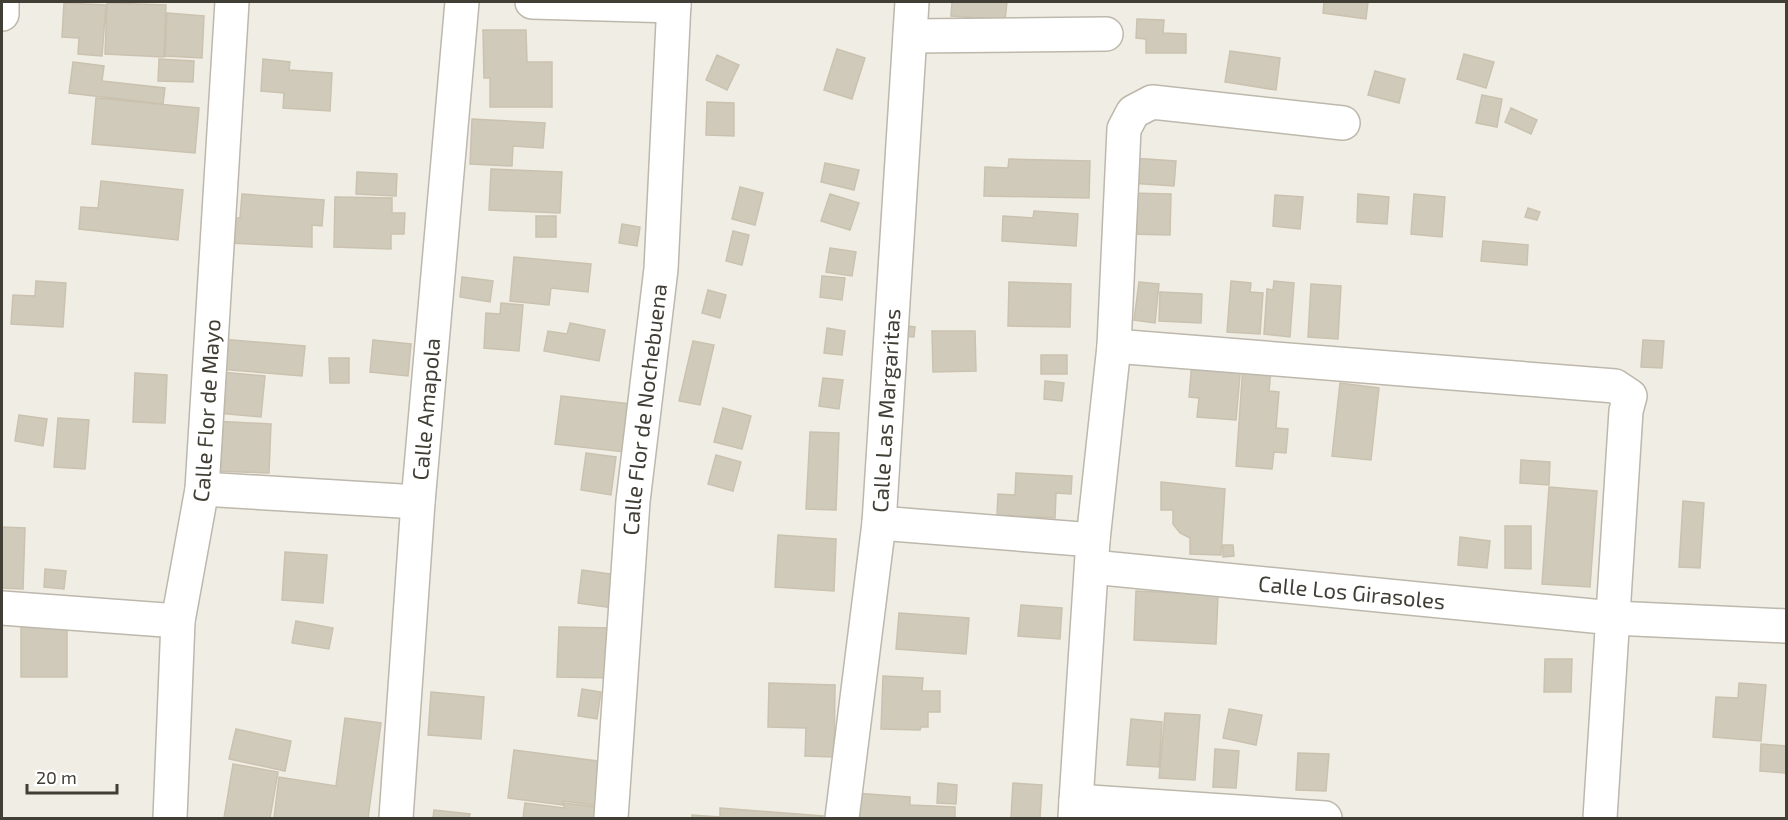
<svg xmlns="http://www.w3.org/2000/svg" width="1788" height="820" font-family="'Exo 2',sans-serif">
	<rect width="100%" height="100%" fill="#f0ede4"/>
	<path fill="#d0cabb" stroke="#cac2af" stroke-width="1.5" d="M952,2h55l-2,18 -54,-4z
		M1324,2h44l-2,17 -43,-6z
		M64,3l42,2 -4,51 -24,-2 1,-16 -17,-1z
		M107,3l59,2 -2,52 -59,-3z
		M167,13l37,3 -2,42 -37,-2z
		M1137,19l27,1 -1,13 23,1v19h-40v-14l-10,-1z
		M483,30h43l1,32h25v45h-62v-29h-6z
		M837,49l28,9 -13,41 -28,-9z
		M1230,51l50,7 -4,32 -51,-8z
		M1464,54l30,8 -8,26 -29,-9z
		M717,55l22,10 -12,25 -21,-10z
		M159,59l35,2 -1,21 -35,-1z
		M263,59l27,3 -1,8 43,3 -2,38 -47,-3 1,-15 -23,-2z
		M73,62l31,4 -2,15 63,7 -2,16 -94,-11z
		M1375,71l30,8 -6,24 -31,-8z
		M1482,95l20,4 -5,28 -21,-4z
		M96,98l103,10 -4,45 -103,-9z
		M707,102l27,1v33l-28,-1z
		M1511,108l26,12 -6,14 -26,-12z
		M472,119l73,4 -2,25 -30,-2 -1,20 -42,-2z
		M1132,158l44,3 -2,25 -44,-3z
		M1009,159l81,2 -1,37 -105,-2 1,-29 23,1z
		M825,163l34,7 -5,20 -33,-8z
		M491,169l71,3 -2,41 -71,-3z
		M357,172l40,2 -1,22 -40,-2z
		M101,181l82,9 -5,50 -99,-11 2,-22 17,1z
		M740,187l23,6 -8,32 -23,-6z
		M1129,193l42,1 -1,41 -42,-1z
		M242,194l82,6 -2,26 -10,-1v22l-83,-4 1,-25h10z
		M830,194l29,9 -9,27 -29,-9z
		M1358,194l31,3 -2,27 -30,-2z
		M1414,194l31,3 -3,40 -31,-3z
		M1275,195l28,2 -3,32 -27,-3z
		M335,197l57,1v15h13l-1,21h-13v15l-57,-2z
		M1528,208l12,4 -3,8 -12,-3z
		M1034,211l44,3 -2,32 -74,-5 1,-25 30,2z
		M536,216h20v21h-20z
		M622,224l18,3 -3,19 -18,-3z
		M733,231l16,4 -7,30 -16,-4z
		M1483,241l45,4 -1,20 -46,-4z
		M830,248l26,4 -4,24 -26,-4z
		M514,257l77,7 -3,28 -37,-4 -2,17 -39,-4z
		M822,276l23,2 -3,22 -22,-3z
		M462,277l31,4 -3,21 -30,-5z
		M36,281l30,2 -3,44 -52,-3 2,-29 22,1z
		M1231,281l20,2 -1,9 13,1 -3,41 -33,-2z
		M1274,281l20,2 -4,54 -26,-3 3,-45 6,1z
		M1009,282l62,2 -1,43 -62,-1z
		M1139,282l20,2 -4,39 -21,-3z
		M1311,284l30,2 -3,53 -30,-2z
		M708,290l18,5 -6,23 -18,-5z
		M1160,292l42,2 -1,29 -42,-2z
		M501,303l22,2 -4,46 -35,-3 2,-35 14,1z
		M570,323l35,7 -6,31 -55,-10 4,-20 19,3z
		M900,325l15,2 -1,10 -15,-1z
		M827,328l18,3 -3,24 -18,-2z
		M932,331h43l1,40 -43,1z
		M221,339l84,7 -3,30 -83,-7z
		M373,340l38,4 -3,32 -38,-4z
		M1643,340l21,1 -2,27 -21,-1z
		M693,341l21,4 -14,60 -21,-4z
		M1041,355h26v19h-26z
		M329,358h20v25h-19z
		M1192,361l49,3 -5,56 -39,-3 2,-19 -10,-1z
		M1243,365l28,3 -2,23 10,1 -3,36 12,1 -2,24 -12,-1 -2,17 -36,-3z
		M221,372l44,4 -4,41 -43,-4z
		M135,373l32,2 -2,48 -32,-1z
		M823,378l20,2 -4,29 -20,-3z
		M1045,381l19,2 -2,18 -18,-2z
		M1340,383l39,5 -8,72 -39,-4z
		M561,396l70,8 -6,48 -70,-8z
		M723,408l28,8 -9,33 -28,-7z
		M19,415l28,4 -4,27 -28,-5z
		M58,418l31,2 -4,49 -31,-2z
		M213,421l58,3 -2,49 -58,-2z
		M810,432l29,1 -3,77 -30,-1z
		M586,453l30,4 -5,38 -30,-5z
		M716,455l25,7 -8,29 -25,-7z
		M1521,460l29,2 -1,23 -29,-2z
		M1016,473l56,3 -1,18 -15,-1 -1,25 -58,-3 1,-21 17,1z
		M1161,482l64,7 -4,66 -31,-1v-16l-10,-5 -7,-9v-14h-12z
		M1549,487l48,4 -7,96 -48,-3z
		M1683,501l21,2 -4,65 -21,-1z
		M1505,526h26v43l-26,-1z
		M2,527l23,1 -2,61 -21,-1z
		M778,535l58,4 -2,52 -59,-4z
		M1460,537l30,4 -3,27 -29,-3z
		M1223,545h10l1,11 -11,1z
		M285,552l42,3 -4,48 -41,-3z
		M45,569l21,2 -2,18 -20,-2z
		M582,570l35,5 -4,33 -35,-5z
		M1136,591l82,4 -2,49 -82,-4z
		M1021,605l41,3 -2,31 -42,-3z
		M899,613l70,5 -3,36 -70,-5z
		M296,621l37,7 -4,21 -37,-6z
		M21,625l46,1v51h-46z
		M559,627l53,1 -1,50 -54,-1z
		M1545,659h27l-1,33h-27z
		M883,676l40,2 -1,13h18v21h-12v15h-7l-1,3 -39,-1z
		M769,683l66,2 -1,72 -29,-1 1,-28 -38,-1z
		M1739,683l27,2 -5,56 -48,-4 3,-40 22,1z
		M582,689l19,3 -4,27 -19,-3z
		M431,692l53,5 -3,42 -53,-4z
		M1229,709l33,6 -6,30 -33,-7z
		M1165,713l35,2 -5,65 -36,-2z
		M345,718l36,5 -13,95h-94l5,-41 57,9z
		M1131,719l31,3 -3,45 -32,-2z
		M236,729l55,12 -6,30 -56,-12z
		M1761,744l25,2v27l-26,-2z
		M1215,749l24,2 -3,37 -23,-1z
		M514,750l91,12 -5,44 -37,-5v4l-55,-7z
		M1298,753l31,1 -3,37 -30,-1z
		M233,764l45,8 -8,46h-46z
		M938,783l19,2 -1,19 -19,-1z
		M1013,783l29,2 -2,33h-29z
		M854,793l56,4v8l45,2v11h-102z
		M525,803l39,5v-5l31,4 -1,11h-71z
		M720,808l103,8 -1,2h-130v-3l28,2z
		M434,810l36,4 -1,4h-36z"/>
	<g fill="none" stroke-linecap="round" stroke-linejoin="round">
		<g stroke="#bdb8ab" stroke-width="36">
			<g id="street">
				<path d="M532,2l142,4"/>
				<path d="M2,14v-12"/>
				<path d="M910,36l196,-2"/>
				<path d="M1114,346l501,40 15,10 -4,15 -26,407"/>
				<path d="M202,489l216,13"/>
				<path d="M879,523l214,17"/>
				<path id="s1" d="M1092,567l521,51 173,8"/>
				<path d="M2,608l176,13"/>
				<path d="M1076,801l17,-261 21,-194 10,-217 9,-17 19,-10 191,21"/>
				<path id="s2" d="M170,818l8,-197 24,-132 30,-487"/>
				<path id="s3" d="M396,818l22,-316 44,-500"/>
				<path id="s4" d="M611,818l22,-317 28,-232 13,-267"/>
				<path id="s5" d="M842,818l37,-295 33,-521"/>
				<path d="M1075,818l1,-17 249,17"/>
			</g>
		</g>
		<use href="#street" stroke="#fff" stroke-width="33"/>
	</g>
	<g text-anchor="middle" stroke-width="4.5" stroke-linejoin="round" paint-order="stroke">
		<g font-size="22" fill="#413e35" stroke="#fff">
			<text dy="8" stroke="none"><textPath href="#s3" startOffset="410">Calle Amapola</textPath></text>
			<text dy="8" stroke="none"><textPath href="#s4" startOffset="410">Calle Flor de Nochebuena</textPath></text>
			<text dy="8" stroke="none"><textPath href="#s2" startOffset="410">Calle Flor de Mayo</textPath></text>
			<text dy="8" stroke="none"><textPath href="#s5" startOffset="410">Calle Las Margaritas</textPath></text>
			<text dy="8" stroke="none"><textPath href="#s1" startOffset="261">Calle Los Girasoles</textPath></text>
		</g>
	</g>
	<rect width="1788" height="820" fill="none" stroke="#413e35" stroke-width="6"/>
	<path d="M27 784v9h90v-9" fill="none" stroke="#413e35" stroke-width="3"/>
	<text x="36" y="784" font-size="18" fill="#413e35" stroke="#ffffff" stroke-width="4.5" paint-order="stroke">20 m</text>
</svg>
